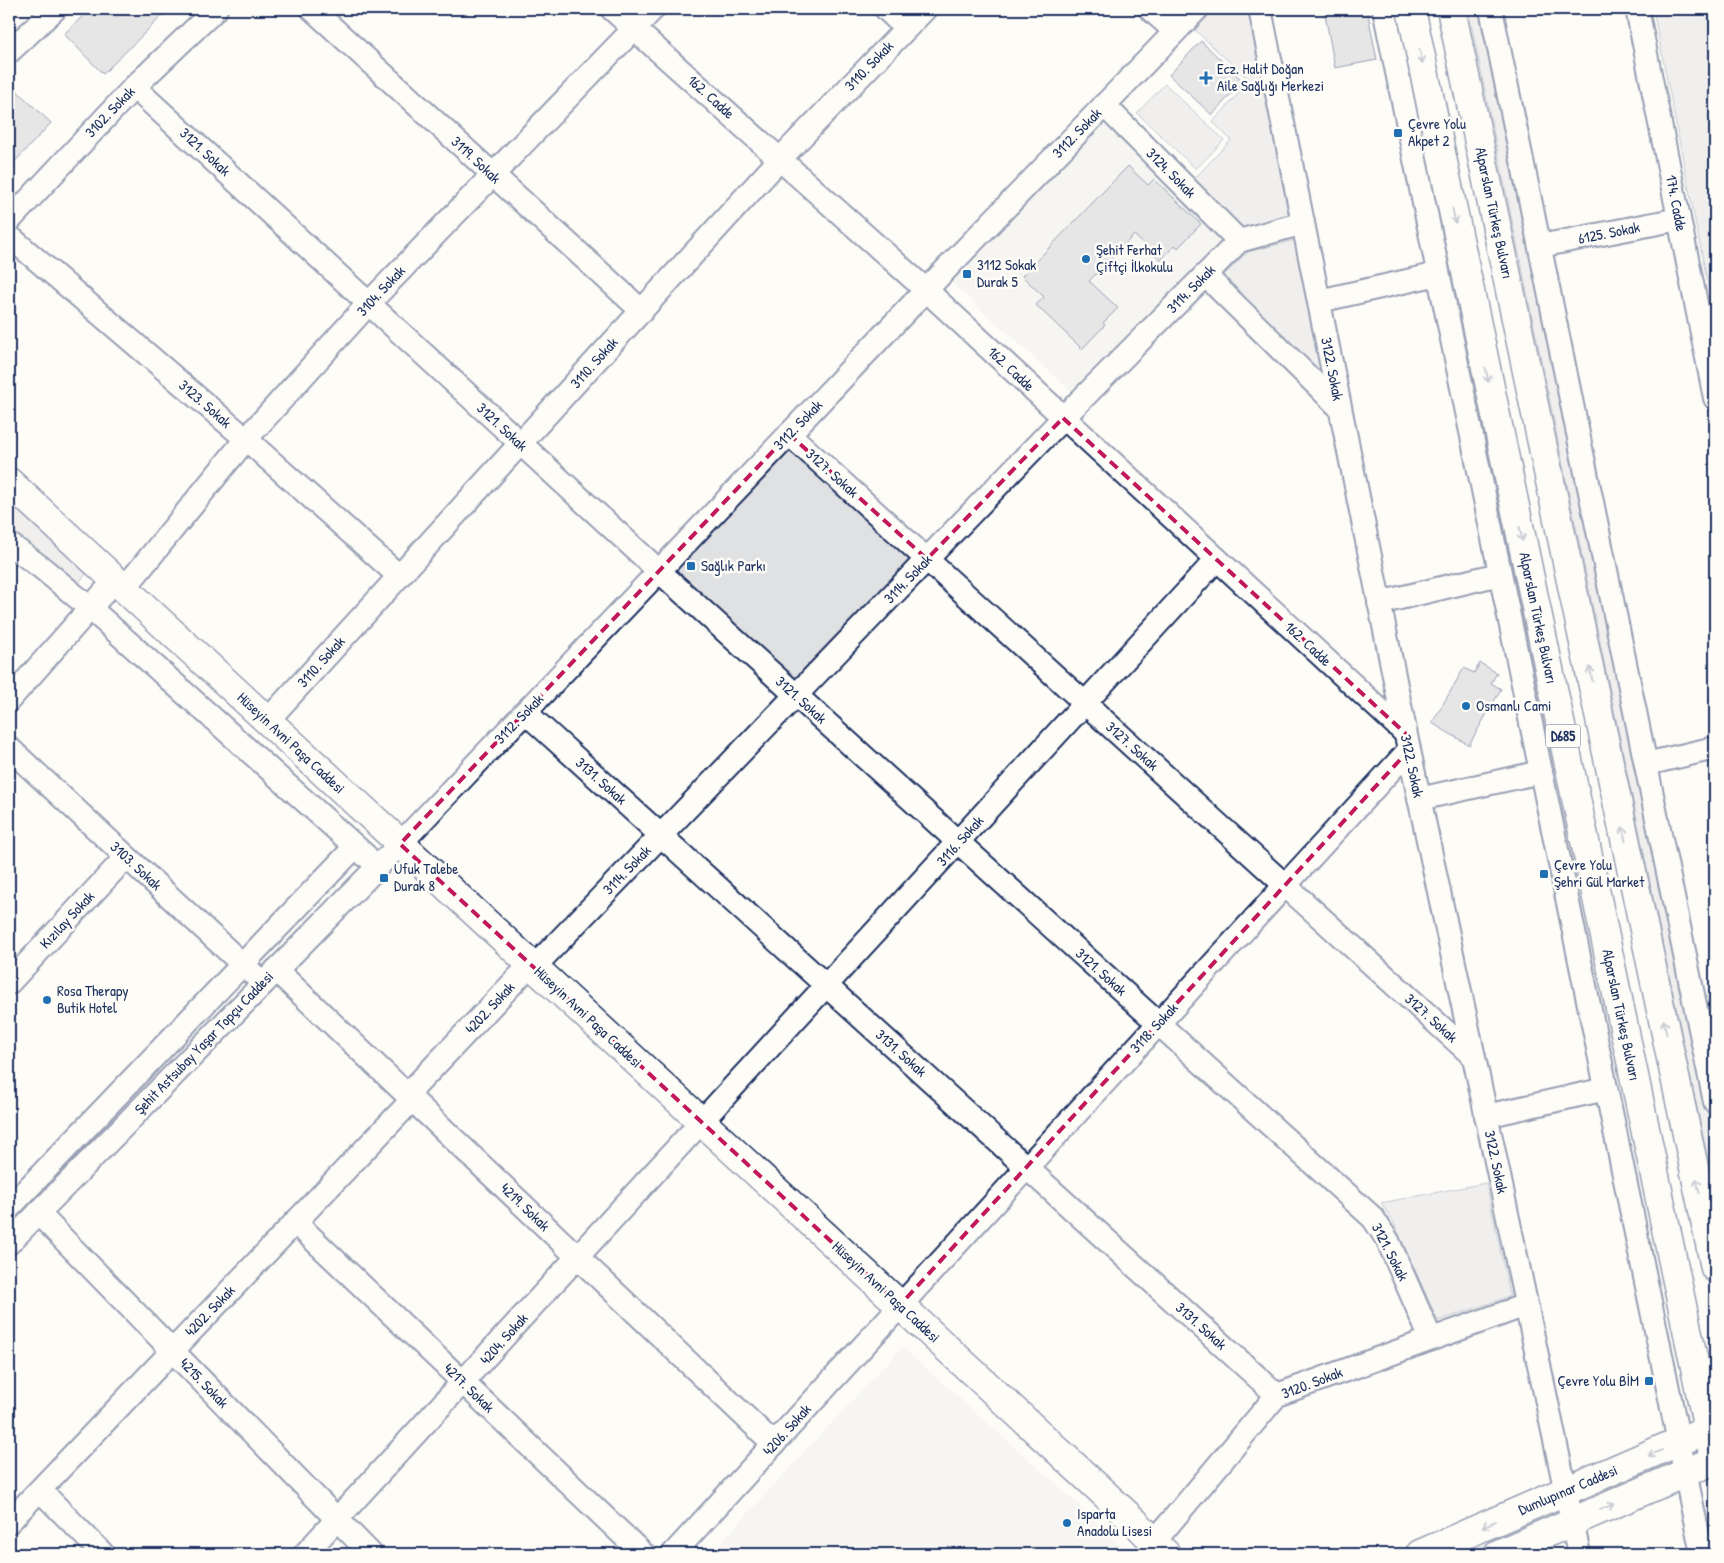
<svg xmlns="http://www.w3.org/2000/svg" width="1724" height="1563" viewBox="0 0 1724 1563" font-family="'Patrick Hand',sans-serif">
  <rect width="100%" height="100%" fill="#fdfcf7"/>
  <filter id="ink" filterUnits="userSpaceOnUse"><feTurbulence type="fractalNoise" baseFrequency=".02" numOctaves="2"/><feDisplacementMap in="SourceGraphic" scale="10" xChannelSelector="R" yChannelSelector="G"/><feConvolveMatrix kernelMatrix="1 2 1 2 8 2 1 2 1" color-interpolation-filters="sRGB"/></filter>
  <g filter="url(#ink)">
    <g fill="#edeeec">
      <path d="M1106,119L1223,238L1072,392L949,280Z"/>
      <path d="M902,1347L1065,1492L1130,1554H710Z"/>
    </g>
    <g fill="#e0e1e3" stroke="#7e88a0">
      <path d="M1215,9H1248L1289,216L1240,228L1193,180L1231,140L1213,122L1250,81L1195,30Z"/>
      <path d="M1468,9H1478L1715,1149V1194Z"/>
      <path d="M1653,9H1715V320Z"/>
      <path d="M1165,84L1224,140L1196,169L1137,113Z"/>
      <path d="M1295,240L1322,368L1316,373L1221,278L1248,252Z"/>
      <path d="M792,448L910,560L796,680L676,571Z"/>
      <path d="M9,503L86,574L78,584L9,531Z"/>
      <path d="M1486,1183L1510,1296L1438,1321L1393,1221L1381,1203Z"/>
      <path d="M1673,1458L1675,1464L1582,1509L1579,1496Z"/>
      <path d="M1556,1506L1559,1519L1476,1554H1443Z"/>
    </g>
    <g fill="#c9ccd3" stroke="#1b2f5e">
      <path d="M90,9H169L103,74L64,34Z"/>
      <path d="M1324,9H1367L1377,60L1335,68Z"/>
      <path d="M1201,41L1243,81L1212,115L1169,75Z"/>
      <path d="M16,90L51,123L9,168V97Z"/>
      <path d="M1128,166L1148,185L1154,179L1201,224L1178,248L1175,245L1161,260L1134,235L1089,281L1118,308L1103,323L1105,325L1082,349L1036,305L1044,297L1022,276Z"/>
      <path d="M1480,663L1497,673L1491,683L1501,689L1469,745L1432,723L1464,668L1474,673Z"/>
    </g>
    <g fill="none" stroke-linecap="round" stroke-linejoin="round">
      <g stroke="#1b2f5e" stroke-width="26">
        <g id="minor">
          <path d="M312,9L642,311"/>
          <path d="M612,9L926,290L1405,733"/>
          <path d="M886,9L906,28"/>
          <path d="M1150,9L1175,31"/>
          <path d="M1260,9L1409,750L1579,1554"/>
          <path d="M1384,9L1702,1554"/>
          <path d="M1491,9L1715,1102"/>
          <path d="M1637,9L1715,398"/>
          <path d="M9,52L55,9"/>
          <path d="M134,87L659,571L1373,1218L1388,1241L1431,1339"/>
          <path d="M1104,105L1239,241"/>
          <path d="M9,221L134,87L216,9"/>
          <path d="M9,236L246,439L399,576"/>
          <path d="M1540,246L1679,219"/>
          <path d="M1205,275L1340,408"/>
          <path d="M1319,301L1438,274"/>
          <path d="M789,434L1474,1057"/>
          <path d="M9,544L42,568L90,608L366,856"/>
          <path d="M124,589L246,439L369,303L653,9"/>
          <path d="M1379,603L1500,574"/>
          <path d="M9,700L115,580"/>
          <path d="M525,712L1277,1395"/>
          <path d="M267,721L780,159L925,9"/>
          <path d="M9,748L253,974"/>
          <path d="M1646,764L1715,748"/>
          <path d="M1419,799L1541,772"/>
          <path d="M534,967L1063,418L1239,241L1303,223"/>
          <path d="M276,970L774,1444"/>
          <path d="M9,983L126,857"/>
          <path d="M407,1095L531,964"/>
          <path d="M1486,1116L1606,1089"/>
          <path d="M9,1208L355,847"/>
          <path d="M38,1213L371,1554"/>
          <path d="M295,1222L643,1554"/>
          <path d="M9,1243L400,844L926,290L1197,9"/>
          <path d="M40,1490L103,1554"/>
          <path d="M9,1522L412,1100"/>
          <path d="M1154,1542L1277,1395L1526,1305"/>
          <path d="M305,1554L1217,559"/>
          <path d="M673,1554L1409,750"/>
        </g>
      </g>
      <g stroke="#1b2f5e" stroke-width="31">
        <g id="major">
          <path d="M9,482L1135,1522L1166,1554"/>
          <path d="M1420,1554L1715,1426"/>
          <path d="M1498,1554L1715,1460"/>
        </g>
      </g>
      <g stroke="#1b2f5e" stroke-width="31">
        <g id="highway">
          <path d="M1411,9L1715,1463"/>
          <path d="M1451,9L1715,1268"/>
        </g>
      </g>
      <use href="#minor" stroke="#fdfcf7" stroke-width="22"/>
      <use href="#major" stroke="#fdfcf7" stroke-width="28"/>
      <use href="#highway" stroke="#fdfcf7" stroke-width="28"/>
    </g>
    <defs><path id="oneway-shaft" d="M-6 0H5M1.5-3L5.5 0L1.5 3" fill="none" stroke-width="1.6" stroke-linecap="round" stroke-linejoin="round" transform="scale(1.25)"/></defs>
    <g stroke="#8c96aa">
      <use href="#oneway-shaft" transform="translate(1421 56) rotate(78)"/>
      <use href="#oneway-shaft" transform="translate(1454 216) rotate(78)"/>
      <use href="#oneway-shaft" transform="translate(1487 375) rotate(78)"/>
      <use href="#oneway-shaft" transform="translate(1521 534) rotate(78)"/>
      <use href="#oneway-shaft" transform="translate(1591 674) rotate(-102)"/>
      <use href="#oneway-shaft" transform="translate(1624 834) rotate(-102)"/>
      <use href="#oneway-shaft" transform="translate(1665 1027) rotate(-102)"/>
      <use href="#oneway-shaft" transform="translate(1698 1186) rotate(-102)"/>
      <use href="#oneway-shaft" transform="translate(1655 1453) rotate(157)"/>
      <use href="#oneway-shaft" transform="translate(1607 1507) rotate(-23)"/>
      <use href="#oneway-shaft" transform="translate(1489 1524) rotate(157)"/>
    </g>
  </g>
  <path d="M0 0H1724V1563H0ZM1063,418L1405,733L1409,750L900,1305L400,844L789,434L927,559Z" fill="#fdfcf7" fill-opacity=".55" fill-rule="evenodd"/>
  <path fill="none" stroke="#c2185b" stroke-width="4" stroke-dasharray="10 6" stroke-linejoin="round" d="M1063,418L1405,733L1409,750L900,1305L400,844L789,434L927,559Z"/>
  <g fill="#1f6fb2" stroke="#fdfcf7" stroke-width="2">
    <path d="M1203.5 70.5h5v5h5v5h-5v5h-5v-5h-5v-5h5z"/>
    <rect x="1393" y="128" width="10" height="10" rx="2.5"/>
    <circle cx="1086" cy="259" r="5"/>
    <rect x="962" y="269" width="10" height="10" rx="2.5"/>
    <rect x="686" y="561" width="10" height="10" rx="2.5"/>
    <circle cx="1466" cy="706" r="5"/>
    <rect x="1539" y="869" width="10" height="10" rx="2.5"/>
    <rect x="379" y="873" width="10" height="10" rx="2.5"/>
    <circle cx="47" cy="1000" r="5"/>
    <rect x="1644" y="1376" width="10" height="10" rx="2.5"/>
    <circle cx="1067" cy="1523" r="5"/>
  </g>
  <g text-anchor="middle" stroke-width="5" stroke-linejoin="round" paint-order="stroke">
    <rect fill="#fdfcf7" stroke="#5f6c8c" stroke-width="1" x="1545.5" y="724.5" width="35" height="23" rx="4"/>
    <g font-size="14" font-weight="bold" fill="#1b2f5e">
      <text x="1563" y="741">D685</text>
    </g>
    <g font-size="15" fill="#1b2f5e" stroke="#fdfcf7">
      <text transform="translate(869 66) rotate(-46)" y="5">3110. Sokak</text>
      <text transform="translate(711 97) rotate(42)" y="5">162. Cadde</text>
      <text transform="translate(110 112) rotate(-46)" y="5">3102. Sokak</text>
      <text transform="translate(1077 133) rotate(-46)" y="5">3112. Sokak</text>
      <text transform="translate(205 152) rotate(43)" y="5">3121. Sokak</text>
      <text transform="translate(476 160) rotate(43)" y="5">3119. Sokak</text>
      <text transform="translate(1171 173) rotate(45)" y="5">3124. Sokak</text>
      <text transform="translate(1676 203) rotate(79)" y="5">174. Cadde</text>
      <text transform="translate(1494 213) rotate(78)" y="5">Alparslan Türkeş Bulvarı</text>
      <text transform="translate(1609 233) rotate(-11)" y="5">6125. Sokak</text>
      <text transform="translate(1191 289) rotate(-45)" y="5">3114. Sokak</text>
      <text transform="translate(381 291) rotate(-47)" y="5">3104. Sokak</text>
      <text transform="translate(594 363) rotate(-48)" y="5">3110. Sokak</text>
      <text transform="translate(1011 369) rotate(43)" y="5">162. Cadde</text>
      <text transform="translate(1332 369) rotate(79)" y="5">3122. Sokak</text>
      <text transform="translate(205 404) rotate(41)" y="5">3123. Sokak</text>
      <text transform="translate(798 425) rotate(-46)" y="5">3112. Sokak</text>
      <text transform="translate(502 427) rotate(43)" y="5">3121. Sokak</text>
      <text transform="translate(832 473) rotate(42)" y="5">3127. Sokak</text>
      <text transform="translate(908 579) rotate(-46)" y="5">3114. Sokak</text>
      <text transform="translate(1538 618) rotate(78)" y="5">Alparslan Türkeş Bulvarı</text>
      <text transform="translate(1308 644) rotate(43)" y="5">162. Cadde</text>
      <text transform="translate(321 662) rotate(-48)" y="5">3110. Sokak</text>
      <text transform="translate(801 700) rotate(42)" y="5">3121. Sokak</text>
      <text transform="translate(519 719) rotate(-46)" y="5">3112. Sokak</text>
      <text transform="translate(291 743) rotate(43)" y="5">Hüseyin Avni Paşa Caddesi</text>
      <text transform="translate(1132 746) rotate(42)" y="5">3127. Sokak</text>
      <text transform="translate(1412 766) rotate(78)" y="5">3122. Sokak</text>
      <text transform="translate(601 781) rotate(42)" y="5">3131. Sokak</text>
      <text transform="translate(960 841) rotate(-48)" y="5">3116. Sokak</text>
      <text transform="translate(136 866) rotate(43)" y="5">3103. Sokak</text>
      <text transform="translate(627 870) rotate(-46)" y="5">3114. Sokak</text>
      <text transform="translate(67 920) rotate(-47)" y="5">Kızılay Sokak</text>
      <text transform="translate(1101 972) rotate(42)" y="5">3121. Sokak</text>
      <text transform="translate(490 1008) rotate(-47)" y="5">4202. Sokak</text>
      <text transform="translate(1621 1015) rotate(78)" y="5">Alparslan Türkeş Bulvarı</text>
      <text transform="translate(588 1017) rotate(43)" y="5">Hüseyin Avni Paşa Caddesi</text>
      <text transform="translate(1431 1018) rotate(42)" y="5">3127. Sokak</text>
      <text transform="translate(1154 1028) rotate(-47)" y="5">3118. Sokak</text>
      <text transform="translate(204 1043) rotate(-46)" y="5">Şehit Astsubay Yaşar Topçu Caddesi</text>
      <text transform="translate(901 1053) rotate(42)" y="5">3131. Sokak</text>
      <text transform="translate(1496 1162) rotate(78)" y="5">3122. Sokak</text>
      <text transform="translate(525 1207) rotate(44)" y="5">4219. Sokak</text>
      <text transform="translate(1390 1252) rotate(63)" y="5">3121. Sokak</text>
      <text transform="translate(886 1292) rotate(43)" y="5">Hüseyin Avni Paşa Caddesi</text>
      <text transform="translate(210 1311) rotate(-46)" y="5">4202. Sokak</text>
      <text transform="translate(1201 1326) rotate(42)" y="5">3131. Sokak</text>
      <text transform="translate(504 1339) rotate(-48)" y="5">4204. Sokak</text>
      <text transform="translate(204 1383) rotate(46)" y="5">4215. Sokak</text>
      <text transform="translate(1312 1383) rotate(-21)" y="5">3120. Sokak</text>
      <text transform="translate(469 1388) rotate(44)" y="5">4217. Sokak</text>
      <text transform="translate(787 1430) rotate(-48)" y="5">4206. Sokak</text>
      <text transform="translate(1568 1490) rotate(-23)" y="5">Dumlupınar Caddesi</text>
    </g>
    <g font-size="15" fill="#1b2f5e" stroke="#fdfcf7" text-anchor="start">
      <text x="1217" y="74">Ecz. Halit Doğan<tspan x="1217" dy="17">Aile Sağlığı Merkezi</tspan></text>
      <text x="1408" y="129">Çevre Yolu<tspan x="1408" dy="17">Akpet 2</tspan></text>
      <text x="1096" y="255">Şehit Ferhat<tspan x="1096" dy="17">Çiftçi İlkokulu</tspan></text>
      <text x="977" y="270">3112 Sokak<tspan x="977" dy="17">Durak 5</tspan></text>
      <text x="701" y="571">Sağlık Parkı</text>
      <text x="1476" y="711">Osmanlı Cami</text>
      <text x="1554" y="870">Çevre Yolu<tspan x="1554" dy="17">Şehri Gül Market</tspan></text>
      <text x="394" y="874">Ufuk Talebe<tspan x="394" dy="17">Durak 8</tspan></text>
      <text x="57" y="996">Rosa Therapy<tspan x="57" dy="17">Butik Hotel</tspan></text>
      <text x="1639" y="1386" text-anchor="end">Çevre Yolu BİM</text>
      <text x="1077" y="1519">Isparta<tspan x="1077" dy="17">Anadolu Lisesi</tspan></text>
    </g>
  </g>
  <rect width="1724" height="1563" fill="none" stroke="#fdfcf7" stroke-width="30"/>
  <rect x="15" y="15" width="1694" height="1533" fill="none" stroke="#1b2f5e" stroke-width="2" filter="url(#ink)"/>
</svg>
